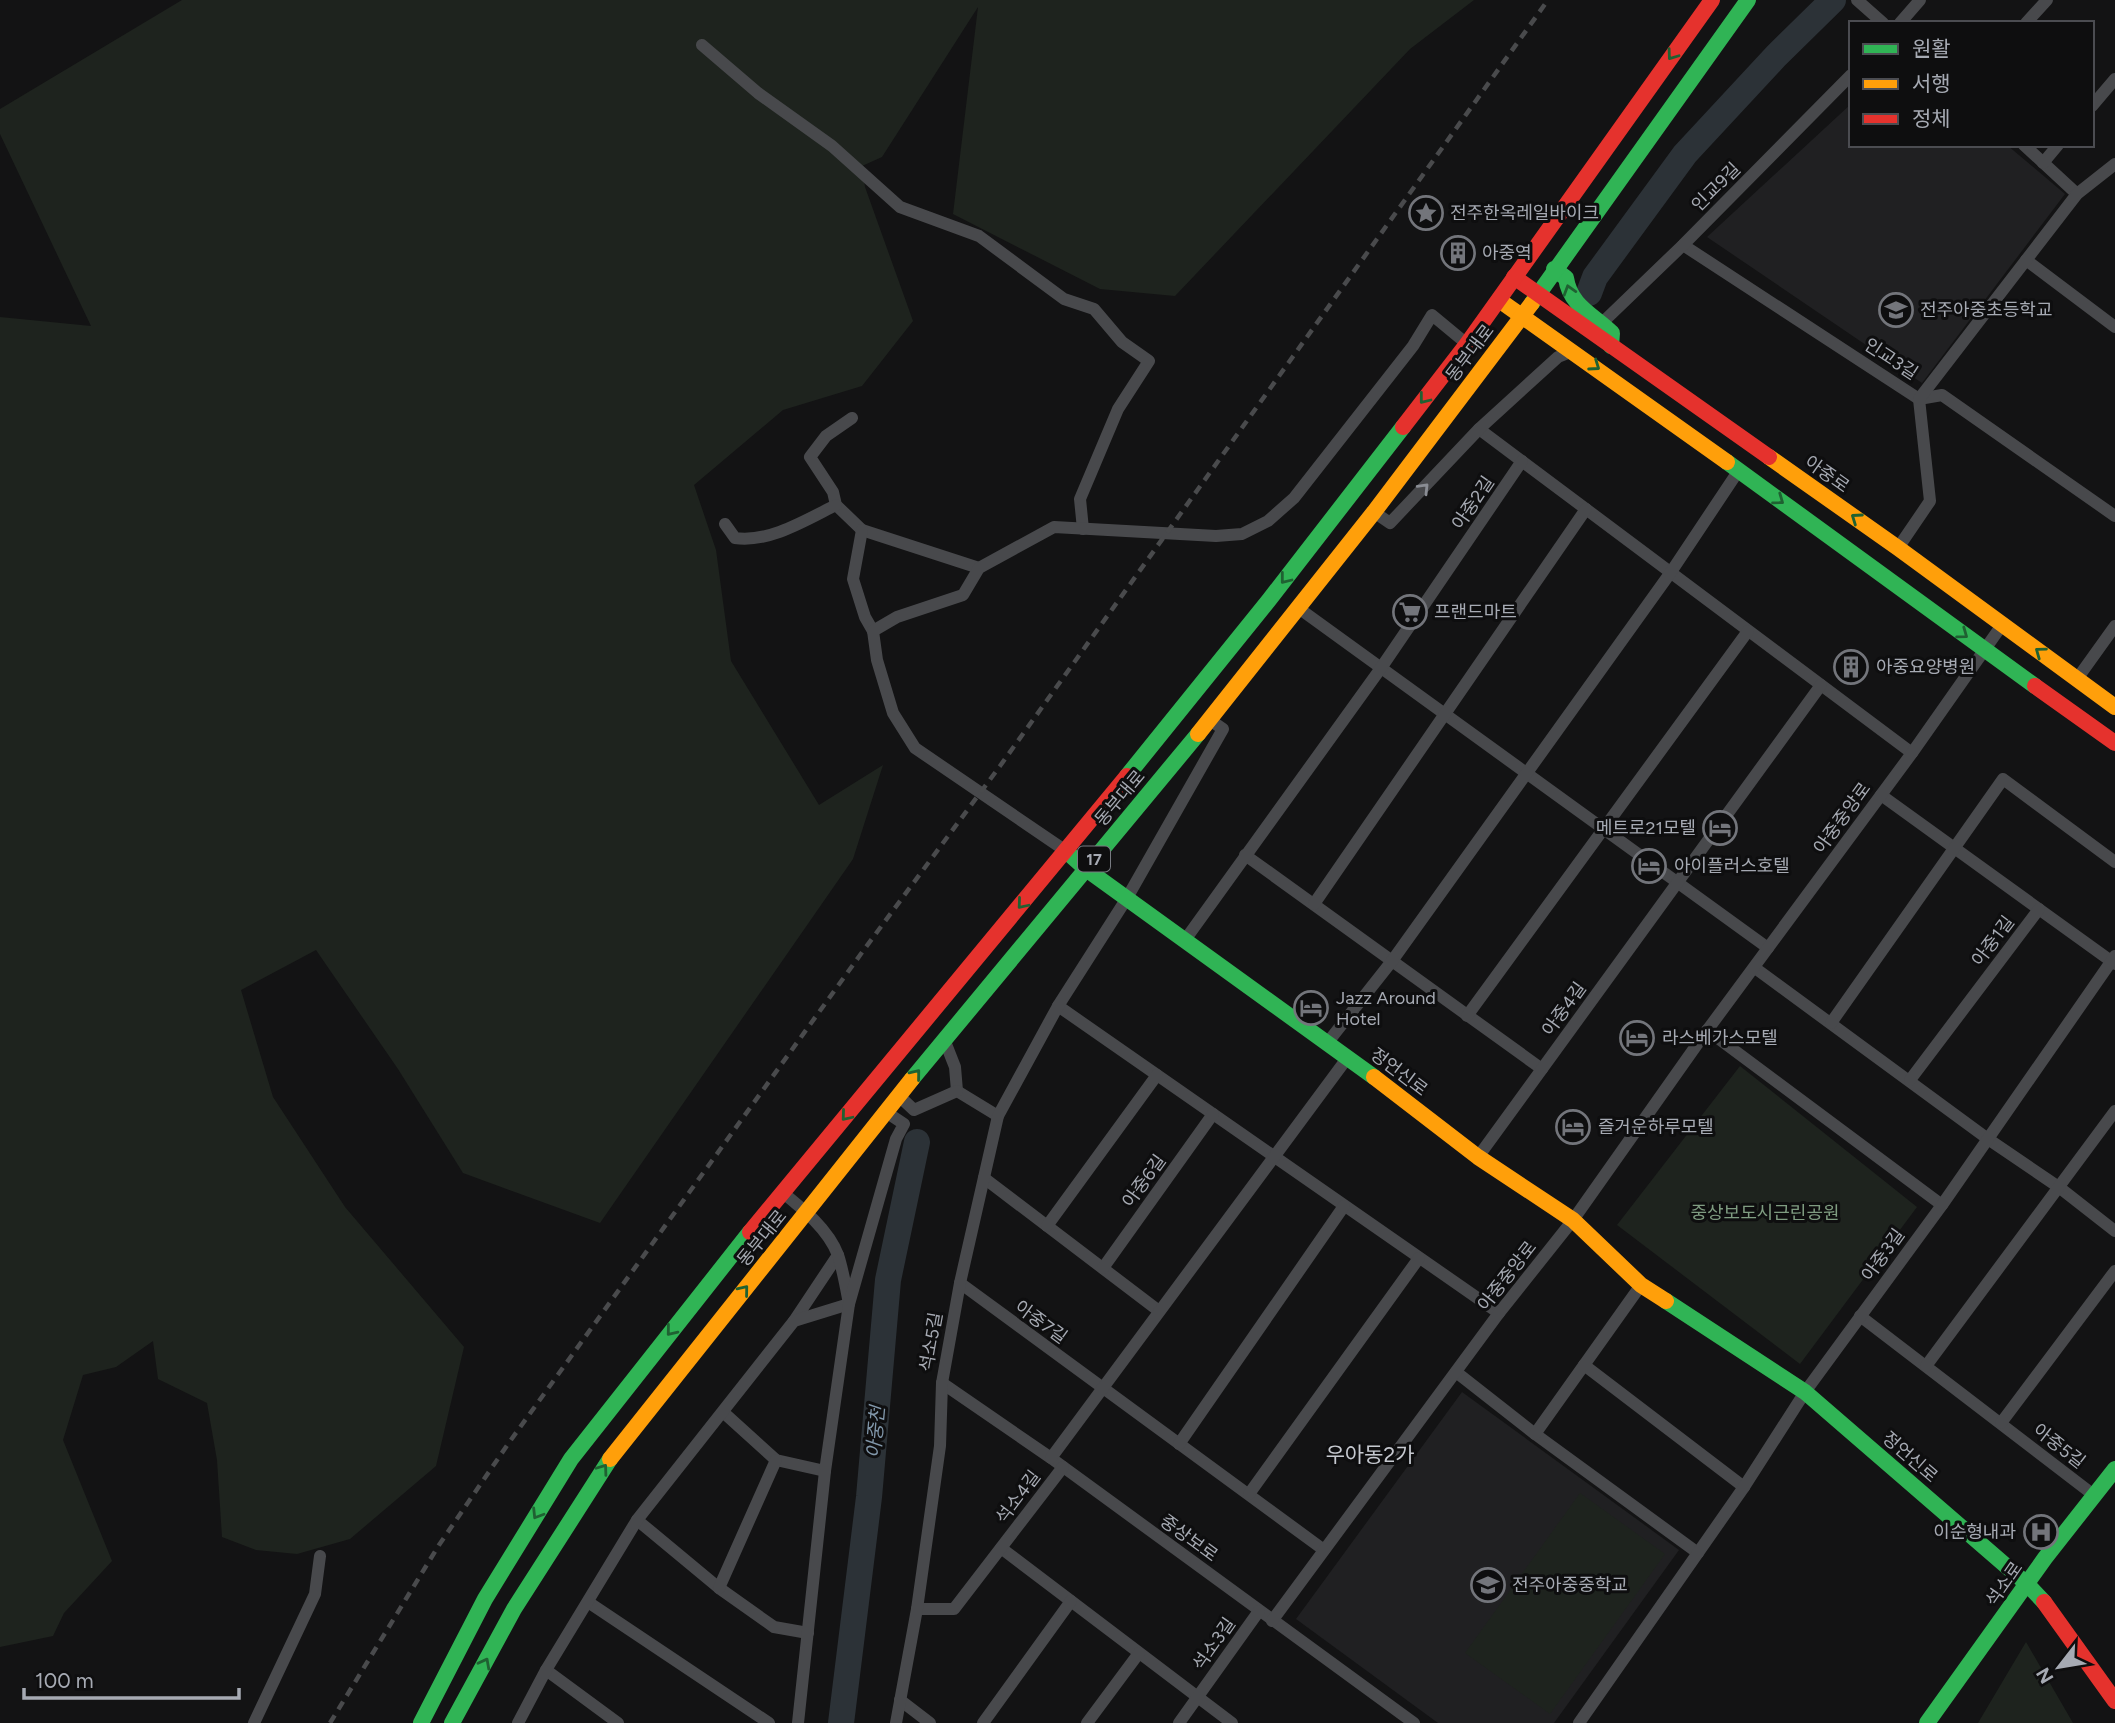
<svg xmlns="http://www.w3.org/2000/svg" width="2115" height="1723" viewBox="0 0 2115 1723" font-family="Figtree,'Noto Sans KR',sans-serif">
  <rect width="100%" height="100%" fill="#131314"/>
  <g fill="#202022">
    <path d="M1851,104V145H2007L2065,194L1922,383L1707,237Z"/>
    <path d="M1462,1392L1679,1550L1554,1723H1438L1296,1619Z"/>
  </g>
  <g fill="#1e231e">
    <path d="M182,0H1474L1410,49L1175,296L1100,289L953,214L978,7L882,157L862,166L865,187L913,321L862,386L783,410L694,485L716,550L731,661L819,805L883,765L853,859L600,1223L463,1173L398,1069L316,950L241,990L273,1097L345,1207L464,1347L436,1466L350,1539L297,1554L256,1550L222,1537L217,1460L207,1403L158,1379L153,1341L116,1367L83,1375L63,1440L112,1561L64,1613L53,1636L0,1647V317L91,326L0,134V109Z"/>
    <path d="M1740,1066L1917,1207L1800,1364L1617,1225Z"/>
    <path d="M1580,1493L1665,1554L1550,1714L1465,1653Z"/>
    <path d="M2026,1642L2073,1723H1978Z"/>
  </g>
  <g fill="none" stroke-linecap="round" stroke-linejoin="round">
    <g stroke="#2c3237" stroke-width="26">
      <path d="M1589,293L1595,277L1685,154L1776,56L1833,0"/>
      <path d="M841,1723L869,1497L888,1280L917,1142"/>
    </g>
    <g stroke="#48494c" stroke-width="12">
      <path d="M1857,0L1883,23"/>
      <path d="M1900,23L1920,0"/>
      <path d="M2026,23L2047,0"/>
      <path d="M702,45L758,93L832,146L900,207L979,236L1064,299L1094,309L1122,342L1149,361L1118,409L1080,499L1083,529"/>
      <path d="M2092,106L2115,79"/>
      <path d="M2024,145L2077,194"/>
      <path d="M2043,163L2058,145"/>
      <path d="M1683,245L1919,399L1942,395L2115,516"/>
      <path d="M2026,260L2115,327"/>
      <path d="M1603,322L1683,245L1851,75"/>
      <path d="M852,418L826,436L810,457L833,492L836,505L862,530L979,568"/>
      <path d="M1479,429L1912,753"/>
      <path d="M1374,512L1390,523L1479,429L1558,357L1573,351"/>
      <path d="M725,524L735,538C769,543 806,520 836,505"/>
      <path d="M862,530L853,579L865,617L873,631"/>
      <path d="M1898,548L1930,501L1919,399L2077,194L2115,164"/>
      <path d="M1297,607L1768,948"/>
      <path d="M2077,679L2115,626"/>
      <path d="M1881,795L2115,964"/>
      <path d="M1066,851L915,748L893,713L877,660L873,631L897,617L963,595L979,568L1054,527L1216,536L1242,534L1268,521L1294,498L1413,346L1432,315L1467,344"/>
      <path d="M1245,855L1542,1069"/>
      <path d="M1314,904L1586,509"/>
      <path d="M1185,940L1381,668L1522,461"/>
      <path d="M1755,968L1988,1139L2060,1188L2115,1231"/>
      <path d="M1058,1006L1499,1313"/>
      <path d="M1467,1016L1748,631"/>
      <path d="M1831,1023L2003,779L2115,862"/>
      <path d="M1707,1030L1942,1205"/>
      <path d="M944,1039L955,1067L957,1091"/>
      <path d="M1328,1042L1392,961L1671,572L1739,470"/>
      <path d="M1910,1080L2039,909"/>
      <path d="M957,1091L998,1116"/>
      <path d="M898,1095L914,1110L957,1091"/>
      <path d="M1478,1157L1821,685"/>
      <path d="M984,1178L1159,1311"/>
      <path d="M1047,1226L1157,1075"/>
      <path d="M1103,1268L1213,1114"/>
      <path d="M960,1283L1324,1550"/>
      <path d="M1860,1316L2095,1496"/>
      <path d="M794,1321L838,1255"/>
      <path d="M1584,1365L1744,1487"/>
      <path d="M1926,1366L2115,1111"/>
      <path d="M1456,1372L1535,1434L1698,1553"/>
      <path d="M942,1383L1051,1458L1414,1723"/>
      <path d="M723,1412L776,1460L825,1471"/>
      <path d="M2001,1423L2115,1271"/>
      <path d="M1535,1434L1641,1285"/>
      <path d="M1179,1444L1344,1206"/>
      <path d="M1051,1458L1348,1057"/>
      <path d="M1249,1494L1419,1258"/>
      <path d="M637,1520L719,1588L774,1627L808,1633"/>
      <path d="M1001,1548L1232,1723"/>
      <path d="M719,1588L776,1460"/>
      <path d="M588,1602L769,1723"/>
      <path d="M917,1609H954L1063,1467"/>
      <path d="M1272,1621L1499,1313L1573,1220L1703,1036L1912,753L2002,625"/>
      <path d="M546,1670L618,1723"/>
      <path d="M900,1700L930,1723"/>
      <path d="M254,1723L315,1594L320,1556"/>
      <path d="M518,1723L546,1670L637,1520L794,1321L849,1304C846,1288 843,1270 838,1255C828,1229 803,1209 782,1192"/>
      <path d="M798,1723L825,1471L849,1304L896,1139L904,1124L886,1112"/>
      <path d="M896,1723L917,1609L940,1446L942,1383L960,1283L998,1116L1058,1006L1127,898L1223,729L1210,720"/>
      <path d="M983,1723L1071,1601"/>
      <path d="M1087,1723L1139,1653"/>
      <path d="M1179,1723L1259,1611"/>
      <path d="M1579,1723L1744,1487L1805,1392L1942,1205L2115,956"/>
    </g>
    <g stroke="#30b455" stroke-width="16">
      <path d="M1554,269L1566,278C1570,306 1594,315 1612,333L1611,346"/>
      <path d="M1532,303L1748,0"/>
      <path d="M1727,462L2035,686"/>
      <path d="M1127,776L1269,600L1403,427"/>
      <path d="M1066,851L1086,869L1374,1077"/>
      <path d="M912,1079L1198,734"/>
      <path d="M1666,1301L1805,1392L2027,1584L2044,1602"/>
      <path d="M421,1723L485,1599L571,1459L750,1232"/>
      <path d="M452,1723L514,1609L610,1459"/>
      <path d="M1927,1723L2045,1558L2115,1469"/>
    </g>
    <g stroke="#ff9f0a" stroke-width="16">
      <path d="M1499,300L1727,462"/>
      <path d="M1769,457L1898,548L2115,707"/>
      <path d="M1198,734L1374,512L1532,303"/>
      <path d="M1374,1077L1478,1157L1573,1220L1641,1285L1666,1301"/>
      <path d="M610,1459L912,1079"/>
    </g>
    <g stroke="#e5322d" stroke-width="16">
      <path d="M1514,277L1769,457"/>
      <path d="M1403,427L1467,344L1712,0"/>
      <path d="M2035,686L2115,743"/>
      <path d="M750,1232L1127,776"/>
      <path d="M2044,1602L2115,1701"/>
    </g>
    <path stroke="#494a4c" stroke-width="4.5" stroke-dasharray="9 7" stroke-linecap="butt" d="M330,1723L439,1545L508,1444L863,951L1000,766L1548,0"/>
  </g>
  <defs><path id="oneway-chevron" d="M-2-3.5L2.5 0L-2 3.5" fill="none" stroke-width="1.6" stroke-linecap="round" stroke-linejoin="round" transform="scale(1.75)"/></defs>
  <g stroke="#1f6132">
    <use href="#oneway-chevron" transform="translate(1672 55) rotate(126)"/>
    <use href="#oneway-chevron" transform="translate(1569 290) rotate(-107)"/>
    <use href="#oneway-chevron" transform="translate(1595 366) rotate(35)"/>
    <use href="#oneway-chevron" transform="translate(1424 399) rotate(128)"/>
    <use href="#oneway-chevron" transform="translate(1779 500) rotate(36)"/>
    <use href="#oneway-chevron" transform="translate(1856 518) rotate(-145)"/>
    <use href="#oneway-chevron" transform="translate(1285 579) rotate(128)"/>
    <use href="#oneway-chevron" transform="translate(1963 634) rotate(36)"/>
    <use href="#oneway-chevron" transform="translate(2040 652) rotate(-144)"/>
    <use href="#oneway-chevron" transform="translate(1022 904) rotate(130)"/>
    <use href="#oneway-chevron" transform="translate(916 1074) rotate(-51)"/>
    <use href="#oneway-chevron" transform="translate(846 1116) rotate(130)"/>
    <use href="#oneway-chevron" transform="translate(744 1290) rotate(-51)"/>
    <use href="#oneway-chevron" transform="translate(671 1331) rotate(129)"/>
    <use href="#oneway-chevron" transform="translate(603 1469) rotate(-54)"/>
    <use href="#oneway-chevron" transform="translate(537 1514) rotate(122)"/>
    <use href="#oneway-chevron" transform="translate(485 1663) rotate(-62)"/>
  </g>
  <use stroke="#8a8d94" href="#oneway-chevron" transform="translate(1424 488) rotate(-46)"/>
  <defs>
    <g id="sight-ring" transform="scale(1.75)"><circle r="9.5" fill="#0e0e0f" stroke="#73757b" stroke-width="1.5"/><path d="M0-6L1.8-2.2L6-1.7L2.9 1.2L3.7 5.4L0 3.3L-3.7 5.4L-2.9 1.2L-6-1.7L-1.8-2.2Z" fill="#73757b"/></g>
    <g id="building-ring" transform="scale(1.75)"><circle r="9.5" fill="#0e0e0f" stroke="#73757b" stroke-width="1.5"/><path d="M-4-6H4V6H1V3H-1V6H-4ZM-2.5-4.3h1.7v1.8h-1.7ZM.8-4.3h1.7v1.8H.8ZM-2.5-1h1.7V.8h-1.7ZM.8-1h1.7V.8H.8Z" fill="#73757b"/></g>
    <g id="school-ring" transform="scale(1.75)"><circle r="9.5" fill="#0e0e0f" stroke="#73757b" stroke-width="1.5"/><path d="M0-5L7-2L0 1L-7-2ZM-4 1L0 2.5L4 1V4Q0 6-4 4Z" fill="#73757b"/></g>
    <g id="supermarket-ring" transform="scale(1.75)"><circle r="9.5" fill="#0e0e0f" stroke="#73757b" stroke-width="1.5"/><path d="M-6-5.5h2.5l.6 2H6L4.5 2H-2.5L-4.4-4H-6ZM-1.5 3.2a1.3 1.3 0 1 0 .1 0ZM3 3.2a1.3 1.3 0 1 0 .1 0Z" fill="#73757b"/></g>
    <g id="hotel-ring" transform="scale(1.75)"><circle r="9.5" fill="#0e0e0f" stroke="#73757b" stroke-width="1.5"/><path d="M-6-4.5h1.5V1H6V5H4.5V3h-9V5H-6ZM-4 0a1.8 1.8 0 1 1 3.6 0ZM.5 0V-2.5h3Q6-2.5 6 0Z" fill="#73757b"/></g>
    <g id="hospital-ring" transform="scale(1.75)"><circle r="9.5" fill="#0e0e0f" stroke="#73757b" stroke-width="1.5"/><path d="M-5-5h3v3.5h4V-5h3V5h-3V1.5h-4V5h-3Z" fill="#73757b"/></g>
  </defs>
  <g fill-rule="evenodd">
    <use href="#sight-ring" x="1426" y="213"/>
    <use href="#building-ring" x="1458" y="253"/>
    <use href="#school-ring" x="1896" y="310"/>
    <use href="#supermarket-ring" x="1410" y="612"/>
    <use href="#building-ring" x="1851" y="667"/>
    <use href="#hotel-ring" x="1720" y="828"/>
    <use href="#hotel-ring" x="1649" y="866"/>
    <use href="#hotel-ring" x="1311" y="1008"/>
    <use href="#hotel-ring" x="1637" y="1038"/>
    <use href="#hotel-ring" x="1573" y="1127"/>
    <use href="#hospital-ring" x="2041" y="1532"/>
    <use href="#school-ring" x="1488" y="1585"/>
  </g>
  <g text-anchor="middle" stroke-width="6" stroke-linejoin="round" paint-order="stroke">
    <rect fill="#0e0e0f" stroke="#787b82" stroke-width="2" x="1078" y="846.5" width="32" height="25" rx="5"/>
    <g font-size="16" font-weight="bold" fill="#a6aab3">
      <text x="1094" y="865">17</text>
    </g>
    <g font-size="18" fill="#a6aab3" stroke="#0e0e0f">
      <text transform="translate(1716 187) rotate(-45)" y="6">인교9길</text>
      <text transform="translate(1470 353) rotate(-53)" y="6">동부대로</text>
      <text transform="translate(1891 359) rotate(33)" y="6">인교3길</text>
      <text transform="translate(1827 474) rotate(35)" y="6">아중로</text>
      <text transform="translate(1473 503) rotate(-56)" y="6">아중2길</text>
      <text transform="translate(1120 798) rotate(-50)" y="6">동부대로</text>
      <text transform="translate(1842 818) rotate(-54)" y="6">아중중앙로</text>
      <text transform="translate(1993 941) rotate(-53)" y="6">아중1길</text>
      <text transform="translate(1564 1009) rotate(-54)" y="6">아중4길</text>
      <text transform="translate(1399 1072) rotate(37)" y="6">정언신로</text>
      <text transform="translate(1144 1181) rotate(-54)" y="6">아중6길</text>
      <text transform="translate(762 1238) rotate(-51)" y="6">동부대로</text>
      <text transform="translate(1883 1255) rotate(-54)" y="6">아중3길</text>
      <text transform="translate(1507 1276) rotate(-52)" y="6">아중중앙로</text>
      <text transform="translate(1041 1322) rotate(36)" y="6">아중7길</text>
      <text transform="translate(931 1342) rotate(-80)" y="6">석소5길</text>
      <text transform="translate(2059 1446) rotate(38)" y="6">아중5길</text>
      <text transform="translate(1910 1457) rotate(41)" y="6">정언신로</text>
      <text transform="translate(1018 1497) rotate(-53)" y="6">석소4길</text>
      <text transform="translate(1189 1538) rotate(36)" y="6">중상보로</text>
      <text transform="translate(2004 1584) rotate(-55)" y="6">석소로</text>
      <text transform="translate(1214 1644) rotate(-55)" y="6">석소3길</text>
    </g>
    <g font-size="18" fill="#a6aab3" stroke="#0e0e0f" text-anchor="start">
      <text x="1450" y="219">전주한옥레일바이크</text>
      <text x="1482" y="259">아중역</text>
      <text x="1920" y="316">전주아중초등학교</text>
      <text x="1434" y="618">프랜드마트</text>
      <text x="1876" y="673">아중요양병원</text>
      <text x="1696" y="834" text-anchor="end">메트로21모텔</text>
      <text x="1674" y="872">아이플러스호텔</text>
      <text x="1336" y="1004">Jazz Around<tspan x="1336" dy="21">Hotel</tspan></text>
      <text x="1662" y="1044">라스베가스모텔</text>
      <text x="1598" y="1133">즐거운하루모텔</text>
      <text x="2016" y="1538" text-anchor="end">이순형내과</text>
      <text x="1512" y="1591">전주아중중학교</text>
    </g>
    <g font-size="18" fill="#7f9c81" stroke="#0e0e0f">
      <text x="1765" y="1219">중상보도시근린공원</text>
    </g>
    <g font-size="19" font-style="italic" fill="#8197aa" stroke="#0e0e0f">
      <text transform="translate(875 1432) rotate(-85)" y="7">아중천</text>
    </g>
    <g font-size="21" fill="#c6c9d0" stroke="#0e0e0f">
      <text x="1370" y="1462">우아동2가</text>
    </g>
  </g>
  <rect x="1849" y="21" width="245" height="126" fill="#0e0e0f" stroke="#4b4c51" stroke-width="2"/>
  <rect x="1863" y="44" width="35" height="10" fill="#30b455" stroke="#4b4c51" stroke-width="2"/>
  <text x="1912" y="56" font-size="21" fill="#a6aab3">원활</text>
  <rect x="1863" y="79" width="35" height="10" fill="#ff9f0a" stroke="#4b4c51" stroke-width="2"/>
  <text x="1912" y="91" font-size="21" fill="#a6aab3">서행</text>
  <rect x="1863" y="114" width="35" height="10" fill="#e5322d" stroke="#4b4c51" stroke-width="2"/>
  <text x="1912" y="126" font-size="21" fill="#a6aab3">정체</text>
  <g transform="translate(2059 1667) rotate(239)" stroke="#0e0e0f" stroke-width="5" paint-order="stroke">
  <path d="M0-5L12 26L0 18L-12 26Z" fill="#a6aab3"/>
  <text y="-10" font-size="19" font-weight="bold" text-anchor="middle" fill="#a6aab3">N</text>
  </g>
  <path d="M24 1688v10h215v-10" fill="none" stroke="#a6aab3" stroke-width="3.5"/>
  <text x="35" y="1688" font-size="21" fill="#a6aab3" stroke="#0e0e0f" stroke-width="5" paint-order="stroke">100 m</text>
</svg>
